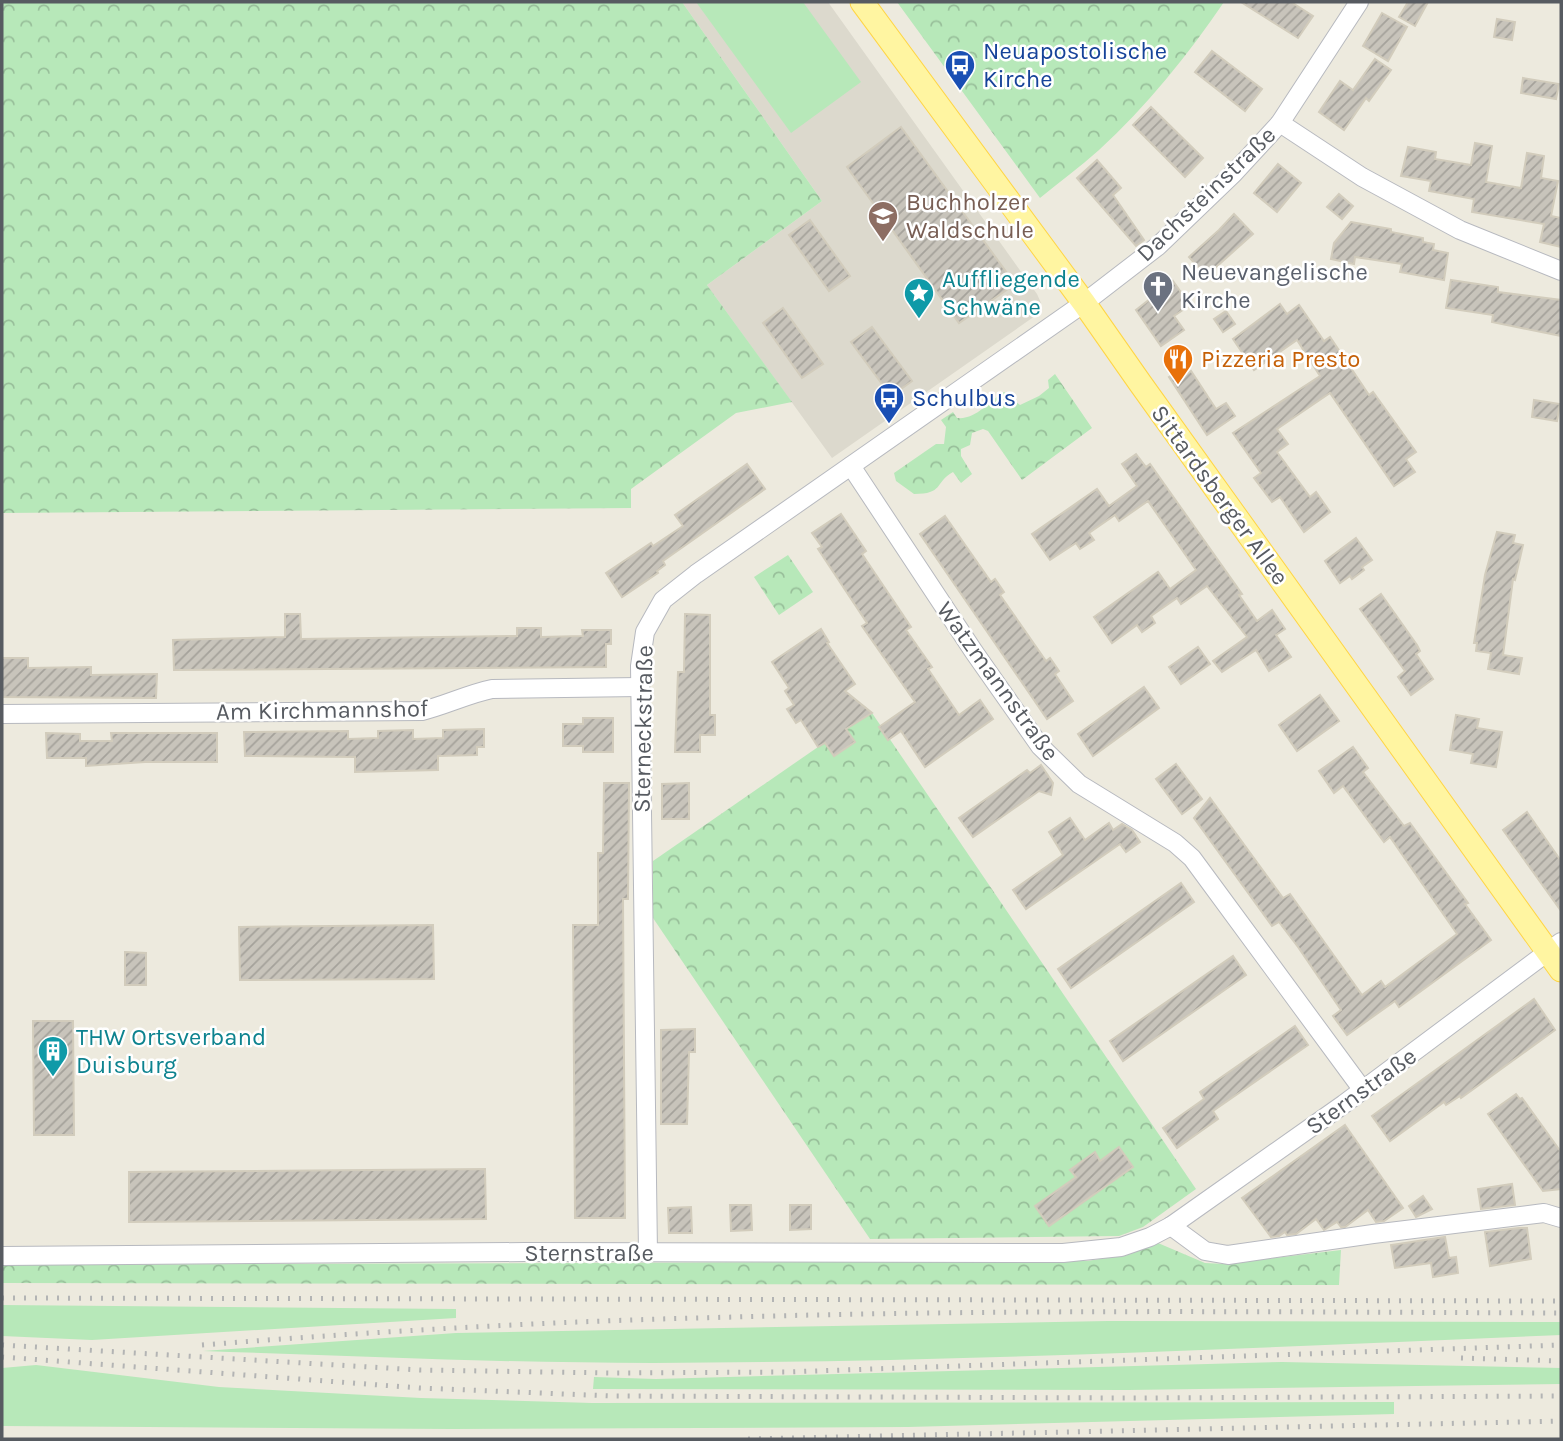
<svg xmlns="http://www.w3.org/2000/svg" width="1563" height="1441" viewBox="0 0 1563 1441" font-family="Karla,sans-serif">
  <defs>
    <pattern id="forest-crowns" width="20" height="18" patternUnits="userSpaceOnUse" patternTransform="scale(1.75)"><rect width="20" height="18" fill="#b7e8b9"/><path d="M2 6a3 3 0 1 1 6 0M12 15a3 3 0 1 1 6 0" fill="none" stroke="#98bf9a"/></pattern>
    <pattern id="building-hatch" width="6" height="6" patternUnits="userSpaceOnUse" patternTransform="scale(1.75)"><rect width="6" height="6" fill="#c8c4bb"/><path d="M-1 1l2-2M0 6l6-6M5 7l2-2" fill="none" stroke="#a5a29b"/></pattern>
  </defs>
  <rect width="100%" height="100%" fill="#edeade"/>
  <path fill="#dcd9cd" d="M682,2H828L1037,294L1041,303L1035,316L832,458L707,285L822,201Z"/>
  <g fill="#b7e8b9">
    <path d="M696,2H803L861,82L791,133Z"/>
    <path d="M2,1305L456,1309V1318L92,1340L2,1336Z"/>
    <path d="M1108,1321L1561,1322V1335C1259,1348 956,1362 653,1363C503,1363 353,1356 203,1351L456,1333Z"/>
    <path d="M1282,1362L1561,1368V1384L1128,1390L593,1389L594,1377L656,1379Z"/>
    <path d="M36,1365L219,1387L421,1398L592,1403L1394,1402V1414L908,1427L452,1429L2,1426V1368Z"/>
  </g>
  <g fill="url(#forest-crowns)">
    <path d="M2,2H682L822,201L707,285L792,402L736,413L631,489V508L2,513Z"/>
    <path d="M897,2H1224C1188,55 1146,107 1099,150C1080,167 1059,182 1040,198Z"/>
    <path d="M1055,374L1092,428L1022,480L988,431L983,429L972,433L970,445L961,449V456L972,474L961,483L953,472C934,483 944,494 914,494L896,481L894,473L936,444H944L946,427L941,420L953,412L957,418C976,420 989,401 1004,392L1020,405L1039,396L1049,388L1048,380Z"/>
    <path d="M788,555L813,592L779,615L754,577Z"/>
    <path d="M872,713L1196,1189L1143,1227L1119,1236L870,1239L653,918V861L818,747Z"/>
    <path d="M1158,1243L1205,1263L1225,1264L1341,1250L1339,1285L2,1283V1265L1087,1261L1119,1256Z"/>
  </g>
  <g fill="url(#building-hatch)" stroke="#d2ccbc" stroke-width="2">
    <path d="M1241,2H1291L1313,16L1298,38Z"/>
    <path d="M1408,2H1428L1415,26L1399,17Z"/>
    <path d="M1382,13L1407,27L1388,61L1363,46Z"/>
    <path d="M1497,19L1515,22L1512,40L1494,37Z"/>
    <path d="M1212,51L1262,89L1245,111L1195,72Z"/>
    <path d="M1375,59L1391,70L1369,101L1366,98L1344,130L1319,112L1340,81L1353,90Z"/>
    <path d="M1523,78L1559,84L1556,99L1521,93Z"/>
    <path d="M1151,107L1203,158L1185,177L1133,125Z"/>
    <path d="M901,127L1015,284L959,323L847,167Z"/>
    <path d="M1475,143L1492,146L1486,182L1521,188L1527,153L1544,156L1541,178L1558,181L1551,216L1561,218V247L1540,242L1544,224L1472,212L1474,199L1429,191L1431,181L1401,176L1408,147L1436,152L1435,159L1471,165Z"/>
    <path d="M1097,160L1121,188L1113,195L1144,240L1136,246L1077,178Z"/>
    <path d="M1278,164L1301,183L1277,212L1254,193Z"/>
    <path d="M1339,194L1353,206L1342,219L1327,207Z"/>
    <path d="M1234,214L1253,234L1206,276L1189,257L1219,230Z"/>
    <path d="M810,220L850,276L829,291L789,235Z"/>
    <path d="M1351,222L1391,229V232L1423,238V242L1434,244L1433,250L1448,253L1444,280L1400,272L1402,264L1355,257L1354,264L1331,259L1334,243Z"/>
    <path d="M1451,280L1498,287V292L1561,300V336L1492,322L1493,315L1446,308Z"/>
    <path d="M1173,281L1190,305L1174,316L1184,330L1161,346L1136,310Z"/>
    <path d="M1280,304L1287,314L1299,305L1324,341L1330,337L1369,395L1373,392L1416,452L1406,459L1415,472L1394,486L1330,393L1277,429L1288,444L1277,452L1310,497L1316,492L1330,512L1304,532L1280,497L1272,502L1254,478L1261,473L1233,433L1320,376L1297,340L1254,370L1233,339Z"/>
    <path d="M783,308L823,364L802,378L763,323Z"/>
    <path d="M1226,311L1235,324L1223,332L1214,319Z"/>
    <path d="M872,327L912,381L891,396L851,342Z"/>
    <path d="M1182,369L1185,375L1191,371L1216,409L1226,403L1235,416L1207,435L1169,377Z"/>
    <path d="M1534,400L1560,404L1557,421L1532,417Z"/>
    <path d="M1136,454L1146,467L1150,464L1242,594L1239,595L1257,621L1272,610L1285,629L1276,635L1291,657L1269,671L1256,650L1222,672L1213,661L1247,637L1207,586L1181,604L1177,598L1151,616L1155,623L1142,632L1137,625L1112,643L1094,617L1158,572L1170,589L1196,570L1148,501L1119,521L1115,515L1089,533L1094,540L1080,549L1076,543L1050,560L1032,534L1097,489L1109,506L1137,486L1122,464Z"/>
    <path d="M747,464L765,489L663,561L665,565L657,571L658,573L622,597L606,573L651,543L653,546L683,526L675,515Z"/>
    <path d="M841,514L866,551L862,554L911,627L906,630L932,667L928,669L959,715L980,700L993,719L925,767L901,731L888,740L879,727L915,702L862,626L867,623L818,549L822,547L812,533Z"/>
    <path d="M945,516L991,582L995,579L1004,592L1000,595L1046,661L1050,658L1059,671L1055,674L1073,701L1047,719L920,534Z"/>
    <path d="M1497,532L1515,535L1513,543L1523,545L1515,580L1513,579L1503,655L1522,658L1519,674L1488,669L1491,653L1476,651L1477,643H1474L1485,575Z"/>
    <path d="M1356,538L1372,560L1362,567L1364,570L1352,579L1350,576L1340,583L1325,561Z"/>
    <path d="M1381,594L1417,645L1420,651L1416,654L1433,679L1411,695L1398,677L1405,671L1360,609Z"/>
    <path d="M285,614H300L301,639L517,636V628H541V637L583,636L582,630H611V644H606V667L174,670L173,640L285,637Z"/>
    <path d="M685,614L710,615V715H715V735H700V752H675L678,672H684Z"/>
    <path d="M821,629L829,642L827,643L855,684L845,691L872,713L846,729L855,742L834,756L825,743L818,747L801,720L796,723L787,709L794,705L785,691L789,688L772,662Z"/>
    <path d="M1198,647L1210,664L1181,684L1169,667Z"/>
    <path d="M2,658H28V668L91,667V675L157,674L156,698L2,697Z"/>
    <path d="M1144,687L1159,708L1093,756L1078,734Z"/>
    <path d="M1320,695L1339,721L1297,751L1279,725Z"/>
    <path d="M1456,715L1479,719L1477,728L1502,732L1496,767L1471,763L1473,754L1450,750Z"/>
    <path d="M583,718H613V752H583V746H563V724H583Z"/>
    <path d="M484,729V747H477V755L438,756V770L355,772V757L245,756L244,732L348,731V739L378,738V731L413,730V739L443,738V730Z"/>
    <path d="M46,733L80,734V741H112L111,733H217V762H145L86,766V758H47Z"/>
    <path d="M1353,747L1368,768L1363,772L1404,826L1410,823L1468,903L1465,904L1491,940L1399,1007L1395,1001L1347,1035L1333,1016L1341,1010L1298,947L1279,922L1272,926L1194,818L1210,798L1283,898L1290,894L1362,995L1381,981L1385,987L1457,934L1390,837L1384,842L1343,786L1334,793L1319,771Z"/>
    <path d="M1176,764L1202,799L1182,814L1156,779Z"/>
    <path d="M1041,765L1053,783L1051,795L1039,791L973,837L959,818L1027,770L1030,773Z"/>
    <path d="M604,783H629L628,899H623L625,1218H575L573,925H598V853H603Z"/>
    <path d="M689,783V819H662V784Z"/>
    <path d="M1527,812L1561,861V911L1503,830Z"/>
    <path d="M1070,818L1085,840L1109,823L1113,830L1122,824L1132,830L1140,842L1126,852L1120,844L1026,909L1013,890L1063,855L1049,832Z"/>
    <path d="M1181,883L1194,902L1071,988L1058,969Z"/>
    <path d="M433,925L434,979L240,980L239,927Z"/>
    <path d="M125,952L146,953V985H125Z"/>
    <path d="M1233,956L1246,975L1123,1061L1110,1041Z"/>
    <path d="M1534,999L1555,1030L1461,1098L1460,1096L1446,1105L1444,1102L1390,1141L1372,1116Z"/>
    <path d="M33,1021H73L74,1135H34Z"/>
    <path d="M1295,1026L1308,1045L1213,1111L1218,1119L1177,1148L1163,1128L1204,1099L1200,1092Z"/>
    <path d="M695,1029V1052H689L687,1124H661V1030Z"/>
    <path d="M1516,1094L1520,1099L1522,1098L1561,1152V1189L1543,1191L1488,1114Z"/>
    <path d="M1345,1125L1403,1208L1384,1221L1376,1222L1368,1210L1345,1227H1341L1337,1222L1324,1230L1316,1219L1296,1234L1287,1235L1285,1232L1279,1236L1271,1237L1242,1198Z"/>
    <path d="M1119,1147L1133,1167L1049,1226L1035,1206L1076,1177L1070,1170L1095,1152L1100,1161Z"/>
    <path d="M485,1169L486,1219L129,1222V1172Z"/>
    <path d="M1512,1184L1515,1205L1481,1209L1478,1189Z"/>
    <path d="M1423,1196L1432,1209L1416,1217L1409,1206Z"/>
    <path d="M730,1205H751L752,1230L731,1231Z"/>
    <path d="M790,1205H811V1229L790,1230Z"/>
    <path d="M691,1207L692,1233H669L668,1208Z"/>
    <path d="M1519,1228H1527L1531,1259L1490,1266L1485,1232Z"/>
    <path d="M1445,1237L1449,1258L1456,1257L1458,1273L1433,1277L1431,1263L1395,1268L1391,1245Z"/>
  </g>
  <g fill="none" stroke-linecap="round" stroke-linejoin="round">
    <g stroke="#b7b9bf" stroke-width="20">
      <g id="minor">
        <path d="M1280,123L1362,177L1460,230L1561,271"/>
        <path d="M851,466L974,652L1040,746L1079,784L1175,843L1192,858L1362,1089"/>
        <path d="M2,714L422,711C446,705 468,694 492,689L640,687"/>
        <path d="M1171,1226L1205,1251L1228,1255L1373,1234L1544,1213L1561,1218"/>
        <path d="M648,1253L640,666L645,632L663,600L696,574L1084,303L1158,246L1234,173L1280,123L1359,2"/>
        <path d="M2,1256L525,1252L1063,1253L1121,1247L1150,1237L1171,1226L1344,1104L1561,942"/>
      </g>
    </g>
    <g stroke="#ffd545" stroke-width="25">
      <path id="major" d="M862,2L1084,303L1140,383L1561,970"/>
    </g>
    <use href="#minor" stroke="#fff" stroke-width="18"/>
    <use href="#major" stroke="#fff5a1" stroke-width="23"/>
    <g stroke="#b3b4b4" stroke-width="5" stroke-dasharray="2 9" stroke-linecap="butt">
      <path d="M2,1298L1561,1301"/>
      <path d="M2,1345L420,1370L611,1373L786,1372L1561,1345"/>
      <path d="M202,1345C380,1331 557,1321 735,1317C1010,1309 1286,1312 1561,1313"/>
      <path d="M2,1357L420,1388L612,1396L1133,1398L1561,1396"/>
      <path d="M1461,1358L1561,1361"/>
      <path d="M748,1439L1561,1421"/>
    </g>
  </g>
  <defs>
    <g id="bus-pin" transform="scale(1.575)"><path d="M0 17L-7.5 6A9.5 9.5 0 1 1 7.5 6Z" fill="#1a4fb4" stroke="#fff"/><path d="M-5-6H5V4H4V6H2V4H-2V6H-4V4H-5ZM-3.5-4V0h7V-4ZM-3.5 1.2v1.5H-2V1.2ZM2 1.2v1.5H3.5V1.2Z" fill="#fff"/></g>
    <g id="school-pin" transform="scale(1.575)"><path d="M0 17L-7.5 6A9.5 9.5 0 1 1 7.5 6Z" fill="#8d6e63" stroke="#fff"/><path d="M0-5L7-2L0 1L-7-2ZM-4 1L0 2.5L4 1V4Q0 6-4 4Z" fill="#fff"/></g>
    <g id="church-pin" transform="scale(1.575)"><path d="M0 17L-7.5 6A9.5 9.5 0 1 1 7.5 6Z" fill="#6b7280" stroke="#fff"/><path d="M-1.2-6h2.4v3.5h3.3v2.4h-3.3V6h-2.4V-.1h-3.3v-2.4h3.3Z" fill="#fff"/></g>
    <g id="sight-pin" transform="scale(1.575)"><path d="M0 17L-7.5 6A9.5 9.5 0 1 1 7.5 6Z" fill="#0f9aa8" stroke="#fff"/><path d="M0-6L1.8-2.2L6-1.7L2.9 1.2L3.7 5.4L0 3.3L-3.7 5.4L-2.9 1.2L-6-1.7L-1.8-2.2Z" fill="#fff"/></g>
    <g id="restaurant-pin" transform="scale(1.575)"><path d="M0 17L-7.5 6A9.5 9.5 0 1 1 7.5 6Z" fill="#e8710a" stroke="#fff"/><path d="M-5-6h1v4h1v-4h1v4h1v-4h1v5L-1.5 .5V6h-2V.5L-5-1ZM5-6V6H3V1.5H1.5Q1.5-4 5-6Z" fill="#fff"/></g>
    <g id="building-pin" transform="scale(1.575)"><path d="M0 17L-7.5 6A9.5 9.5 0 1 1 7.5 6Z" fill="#0f9aa8" stroke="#fff"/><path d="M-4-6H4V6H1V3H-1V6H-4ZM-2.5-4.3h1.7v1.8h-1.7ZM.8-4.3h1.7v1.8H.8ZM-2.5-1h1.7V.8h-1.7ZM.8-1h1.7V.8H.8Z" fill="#fff"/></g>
  </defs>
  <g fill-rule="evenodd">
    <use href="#bus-pin" x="960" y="65"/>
    <use href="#school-pin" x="883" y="216"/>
    <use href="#church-pin" x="1158" y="286"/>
    <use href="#sight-pin" x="919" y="293"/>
    <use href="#restaurant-pin" x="1178" y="359"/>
    <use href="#bus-pin" x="889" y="398"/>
    <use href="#building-pin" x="53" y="1051"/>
  </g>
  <g text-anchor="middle" stroke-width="5" stroke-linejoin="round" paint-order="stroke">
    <g font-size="24" fill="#164399" stroke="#fff" text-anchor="start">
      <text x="983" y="59">Neuapostolische<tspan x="983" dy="28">Kirche</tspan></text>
      <text x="912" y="406">Schulbus</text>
    </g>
    <g font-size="24" fill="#575b61" stroke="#fff">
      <text transform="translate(1206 194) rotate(-44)" y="8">Dachsteinstraße</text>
      <text transform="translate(1220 495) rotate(54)" y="8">Sittardsberger Allee</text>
      <text transform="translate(998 681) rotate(54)" y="8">Watzmannstraße</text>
      <text transform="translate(322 710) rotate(-1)" y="8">Am Kirchmannshof</text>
      <text transform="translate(643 729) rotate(-89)" y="8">Sterneckstraße</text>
      <text transform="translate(1361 1091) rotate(-36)" y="8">Sternstraße</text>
      <text x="589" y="1261">Sternstraße</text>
    </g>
    <g font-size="24" fill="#785e54" stroke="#fff" text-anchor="start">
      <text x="906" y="210">Buchholzer<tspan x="906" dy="28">Waldschule</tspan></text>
    </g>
    <g font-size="24" fill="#5b616d" stroke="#fff" text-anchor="start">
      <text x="1181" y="280">Neuevangelische<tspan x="1181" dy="28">Kirche</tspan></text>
    </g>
    <g font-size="24" fill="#0d838f" stroke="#fff" text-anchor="start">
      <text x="942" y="287">Auffliegende<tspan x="942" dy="28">Schwäne</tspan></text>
      <text x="76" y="1045">THW Ortsverband<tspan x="76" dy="28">Duisburg</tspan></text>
    </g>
    <g font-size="24" fill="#c56008" stroke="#fff" text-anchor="start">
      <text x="1201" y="367">Pizzeria Presto</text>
    </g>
  </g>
  <rect width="1563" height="1441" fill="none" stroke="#575b61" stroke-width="7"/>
</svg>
